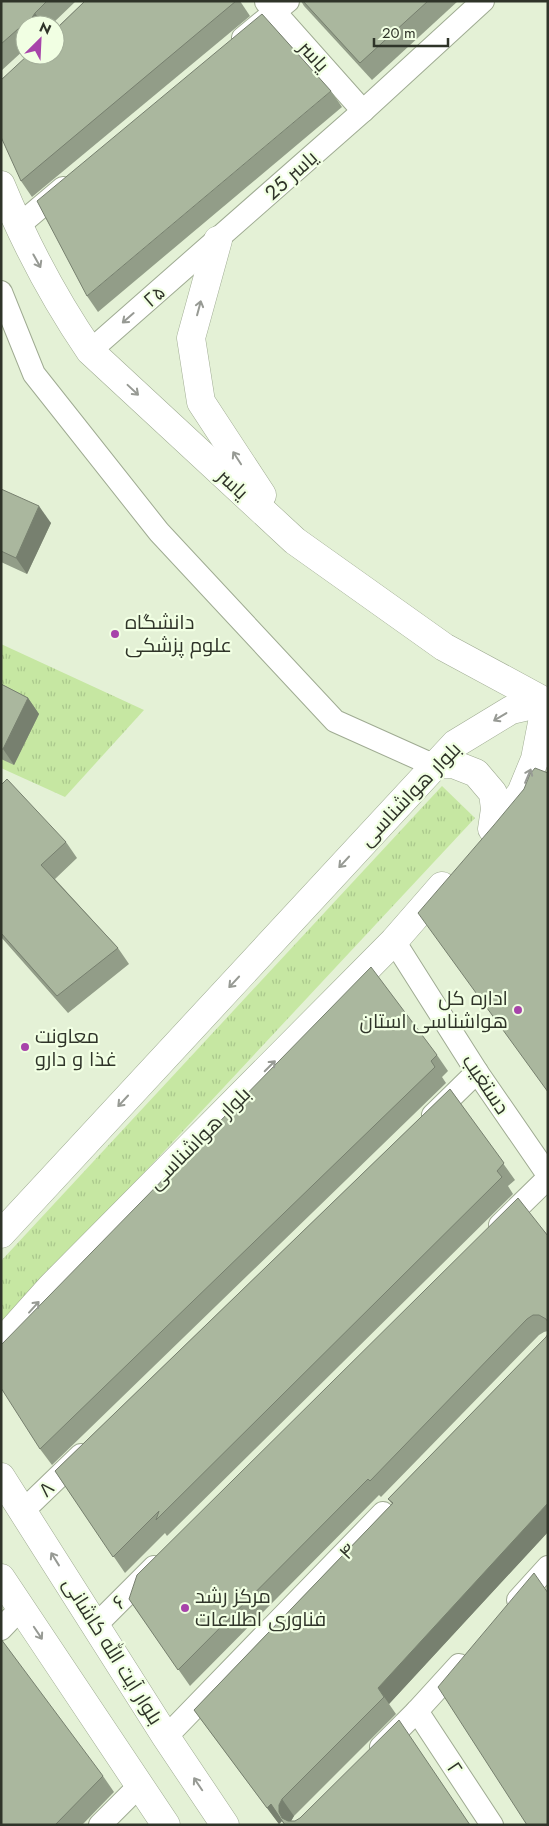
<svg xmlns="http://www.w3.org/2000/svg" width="549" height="1826" viewBox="0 0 549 1826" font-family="Jost,Cairo,sans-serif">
  <defs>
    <pattern id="grass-tufts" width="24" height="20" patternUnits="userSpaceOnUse" patternTransform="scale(1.25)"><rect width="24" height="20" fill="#c6e7a2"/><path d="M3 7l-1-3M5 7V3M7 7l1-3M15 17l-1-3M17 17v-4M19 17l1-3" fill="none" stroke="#aac78c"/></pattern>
  </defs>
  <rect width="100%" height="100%" fill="#e4f1d6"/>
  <g fill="url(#grass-tufts)">
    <path d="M1,644L144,710L65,797L1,768Z"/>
    <path d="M442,786L475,818L1,1326V1261Z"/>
  </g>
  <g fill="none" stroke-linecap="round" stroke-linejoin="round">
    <g stroke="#9fab92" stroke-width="24">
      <g id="street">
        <path d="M266,2L363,111"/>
        <path d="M243,38L288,1"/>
        <path d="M18,226L63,188"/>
        <path d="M1,292L34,374L159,532L335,721L433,765"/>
        <path d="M90,351L363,111L483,1"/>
        <path d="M394,941L477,1072L548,1175"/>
        <path d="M433,1115L477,1072"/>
        <path d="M500,1225L548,1178"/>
        <path d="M24,1510L81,1455"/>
        <path d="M518,1600L548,1567"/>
        <path d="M96,1625L154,1567"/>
        <path d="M1,1629L21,1608"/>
        <path d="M417,1711L492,1825"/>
        <path d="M166,1737L383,1513"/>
        <path d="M381,1747L417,1711L459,1665"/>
        <path d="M100,1825L140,1785"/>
      </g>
    </g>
    <g stroke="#9fab92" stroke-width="29">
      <g id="secondary">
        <path d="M1,185C25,243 55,300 90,351L295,541L444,647L546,702"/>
        <path d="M218,240L191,338L201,402L262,495"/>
        <path d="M433,765L453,764L476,773L493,793L495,809L492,829"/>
        <path d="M499,821L521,793L535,759L546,702"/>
        <path d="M1,1234L455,744L511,710L546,702"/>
        <path d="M1,1343L51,1287L394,941L442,886"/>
      </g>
    </g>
    <g stroke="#9fab92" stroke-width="29">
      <g id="primary">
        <path d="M1,1477L166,1737L225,1825"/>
        <path d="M1,1578L166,1825"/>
      </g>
    </g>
    <use href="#street" stroke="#fff" stroke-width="22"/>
    <use href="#secondary" stroke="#fff" stroke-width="28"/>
    <use href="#primary" stroke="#fff" stroke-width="28"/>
  </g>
  <g fill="#929d88">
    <path d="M1,1H76L51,25H25V49L1,71Z"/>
    <path d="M85,1H240L250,16L32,197L21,181L28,55Z"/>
    <path d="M301,1H458L372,80L304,6Z"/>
    <path d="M331,91L342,107L98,312L87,296Z"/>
    <path d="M1,489L51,523L27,574L1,562Z"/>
    <path d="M1,684L28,698L39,714L14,765L1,759Z"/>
    <path d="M1,785L66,842L77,858L55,879L118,948L129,964L68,1013L1,937Z"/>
    <path d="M437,1055L448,1071L442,1077L446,1083L52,1465L40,1449Z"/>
    <path d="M450,1089L515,1180L508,1186L513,1194L167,1536L165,1533L125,1573L55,1471Z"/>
    <path d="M548,1236V1331L544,1332L539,1335L381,1497L379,1495L190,1686L129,1599Z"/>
    <path d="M548,1334V1532L389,1704L396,1714L294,1816L291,1821L471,1825H285L282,1821L279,1824L194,1710L392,1504L388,1499L546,1337Z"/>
    <path d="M103,1776L114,1792L82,1825H1Z"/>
  </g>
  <g fill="#77806f">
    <path d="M35,13L43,25H31V19Z"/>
    <path d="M39,506L51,523L27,574L16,558Z"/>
    <path d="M28,698L39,714L14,765L3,749Z"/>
    <path d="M548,1503V1532L389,1704L396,1714L378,1688Z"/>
    <path d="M282,1799L294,1816L291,1821L290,1825L282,1818L279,1812V1805Z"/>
    <path d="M271,1804L283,1820L279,1824L267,1808Z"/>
  </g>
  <g fill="#aab79e" stroke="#77806f">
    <path d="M1,1H47L35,13L31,19V25H25V26L18,29L1,44Z"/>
    <path d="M85,1H236L21,181L1,137V80L28,55H55V30Z"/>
    <path d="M303,1H428L360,63Z"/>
    <path d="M262,14L331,91L87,296L37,201Z"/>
    <path d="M1,489L39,506L16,558L1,551Z"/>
    <path d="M1,684L28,698L3,749H1Z"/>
    <path d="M535,768L548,773V1092L418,913L494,825L524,789L530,774Z"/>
    <path d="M7,779L66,842L41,865L118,948L57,996L1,933V785Z"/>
    <path d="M371,967L437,1055L431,1061L435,1067L40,1449L1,1388V1345Z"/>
    <path d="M450,1089L504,1163L497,1171L502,1177L156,1520L159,1511L113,1557L55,1471Z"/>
    <path d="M518,1198L548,1236V1322L546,1319L539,1315H533L527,1319L370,1481L368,1479L178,1670L129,1599L137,1575Z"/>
    <path d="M548,1334V1503L378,1688L384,1697L282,1799L279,1805V1812L282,1818L288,1821H295L300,1818L399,1720L470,1825H285L271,1804L267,1808L194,1710L393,1503L388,1499L546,1337Z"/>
    <path d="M534,1573L548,1593V1825H527L438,1687Z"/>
    <path d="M1,1639L103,1776L55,1825H1Z"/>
  </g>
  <defs><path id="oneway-shaft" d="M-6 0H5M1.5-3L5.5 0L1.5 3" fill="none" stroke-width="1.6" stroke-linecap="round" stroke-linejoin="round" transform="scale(1.25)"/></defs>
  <g stroke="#979a94">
    <use href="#oneway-shaft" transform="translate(37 261) rotate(61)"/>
    <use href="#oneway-shaft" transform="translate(199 308) rotate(-75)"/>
    <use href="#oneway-shaft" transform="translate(128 318) rotate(139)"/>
    <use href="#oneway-shaft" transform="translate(133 390) rotate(43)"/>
    <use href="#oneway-shaft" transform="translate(237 458) rotate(-123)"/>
    <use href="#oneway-shaft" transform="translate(500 717) rotate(149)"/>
    <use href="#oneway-shaft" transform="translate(528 776) rotate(-67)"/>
    <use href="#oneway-shaft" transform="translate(344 862) rotate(133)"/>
    <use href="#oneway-shaft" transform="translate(234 982) rotate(133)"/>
    <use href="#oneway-shaft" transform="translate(270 1066) rotate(-45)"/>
    <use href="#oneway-shaft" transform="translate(123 1101) rotate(133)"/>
    <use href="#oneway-shaft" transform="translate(34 1307) rotate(-48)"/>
    <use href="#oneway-shaft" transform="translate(55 1559) rotate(-122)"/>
    <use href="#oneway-shaft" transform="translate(38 1633) rotate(56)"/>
    <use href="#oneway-shaft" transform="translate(198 1784) rotate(-124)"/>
  </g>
  <g fill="#a744aa" stroke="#f1ffe3" stroke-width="2">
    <circle cx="115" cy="634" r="5"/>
    <circle cx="518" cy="1010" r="5"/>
    <circle cx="25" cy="1047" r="5"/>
    <circle cx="185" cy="1608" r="5"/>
  </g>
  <g text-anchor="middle" stroke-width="4.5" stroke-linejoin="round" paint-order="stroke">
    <g font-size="20" fill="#2f3429" stroke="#f1ffe3">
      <text transform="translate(314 56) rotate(48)" y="7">یاسر</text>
      <text transform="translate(291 175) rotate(-42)" y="7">یاسر 25</text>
      <text transform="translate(154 296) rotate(-41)" y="7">۲۵</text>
      <text transform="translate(233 484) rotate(43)" y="7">یاسر</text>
      <text transform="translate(410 794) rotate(-46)" y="7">بلوار هواشناسی</text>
      <text transform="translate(486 1084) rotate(56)" y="7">دستغیب</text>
      <text transform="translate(199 1138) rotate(-45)" y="7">بلوار هواشناسی</text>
      <text transform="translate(46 1489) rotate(-44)" y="7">۸</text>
      <text transform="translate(347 1551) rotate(-46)" y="7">۴</text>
      <text transform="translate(119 1602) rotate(-45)" y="7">۶</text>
      <text transform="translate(113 1651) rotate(58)" y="7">بلوار آیت الله کاشانی</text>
      <text transform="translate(455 1768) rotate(56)" y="7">۲</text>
    </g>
    <g font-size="20" fill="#2f3429" stroke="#f1ffe3" text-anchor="start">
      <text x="125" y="629">دانشگاه<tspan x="125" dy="23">علوم پزشکی</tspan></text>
      <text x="508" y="1005" text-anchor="end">اداره کل<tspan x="508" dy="23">هواشناسی استان</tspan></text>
      <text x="35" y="1043">معاونت<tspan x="35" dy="23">غذا و دارو</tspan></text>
      <text x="195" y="1603">مرکز رشد<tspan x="195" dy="23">فناوری اطلاعات</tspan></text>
    </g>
  </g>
  <rect width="549" height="1826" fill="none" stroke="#2f3429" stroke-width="5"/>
  <g transform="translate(40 40) rotate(24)"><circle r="24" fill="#f1ffe3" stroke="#a3ae99"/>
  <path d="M0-4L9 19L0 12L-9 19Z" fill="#a744aa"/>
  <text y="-8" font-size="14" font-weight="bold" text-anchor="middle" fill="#2f3429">N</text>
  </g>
  <path d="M374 38v8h74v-8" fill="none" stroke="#2f3429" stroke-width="2.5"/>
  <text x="382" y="38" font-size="15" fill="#2f3429" stroke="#f1ffe3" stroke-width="4" paint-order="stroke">20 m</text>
</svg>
